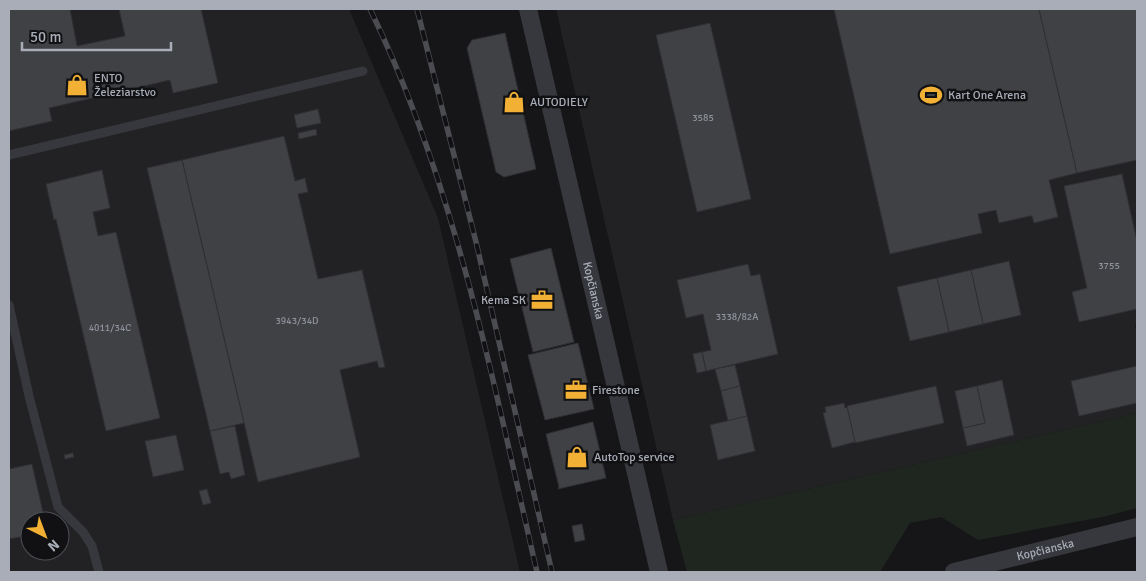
<svg xmlns="http://www.w3.org/2000/svg" width="1146" height="581" viewBox="0 0 1146 581" font-family="Signika,sans-serif">
  <rect width="100%" height="100%" fill="#161618"/>
  <g fill="#222225" fill-rule="evenodd">
    <path d="M9,9H349L438,218L520,572H9ZM30,521H60V551H30Z"/>
    <path d="M556,9H1137V324L1135,325L1137,334V413L673,520Z"/>
  </g>
  <path fill="#1e261f" d="M1137,413V508L1103,517L978,540L941,517L910,523L880,572H687L673,520Z"/>
  <g fill="#404145" stroke="#303034">
    <path d="M9,9H70L77,46L125,36L119,9H201L218,83L173,93L170,80L49,108L52,121L9,131Z"/>
    <path d="M834,9H1039L1077,173L1049,180L1058,217L1034,223L1032,216H1030L999,223L996,210L978,214L982,233L890,254Z"/>
    <path d="M1039,9H1137V160L1077,173Z"/>
    <path d="M710,23L751,199L697,212L656,35Z"/>
    <path d="M505,33L536,169L504,177L496,172L467,48L472,40Z"/>
    <path d="M318,109L321,123L297,128L294,115Z"/>
    <path d="M316,129L317,135L299,139L298,133Z"/>
    <path d="M284,136L295,181L305,178L308,192L298,194L318,279L362,270L385,367L379,368L377,361L340,370L360,457L258,482L182,160Z"/>
    <path d="M182,160L244,423L210,431L147,168Z"/>
    <path d="M102,170L110,208L93,212L98,236L116,232L160,418L106,431L56,219L54,220L46,184Z"/>
    <path d="M1122,174L1137,241V309L1079,322L1072,292L1087,288L1064,186Z"/>
    <path d="M551,248L574,342L533,352L510,259Z"/>
    <path d="M1009,261L1021,315L983,324L971,270Z"/>
    <path d="M748,264L751,276L760,274L778,354L706,371L702,352L711,350L703,314L686,318L677,280Z"/>
    <path d="M971,270L983,324L949,332L937,278Z"/>
    <path d="M937,278L949,332L910,341L897,287Z"/>
    <path d="M578,343L594,409L545,420L528,355Z"/>
    <path d="M702,352L706,371L697,373L693,354Z"/>
    <path d="M735,365L740,386L721,391L715,369Z"/>
    <path d="M1137,366V403L1079,416L1071,381Z"/>
    <path d="M1002,380L1014,435L967,446L963,428L985,423L977,386Z"/>
    <path d="M740,386L747,416L728,421L721,391Z"/>
    <path d="M936,386L944,423L855,443L847,406Z"/>
    <path d="M977,386L985,423L963,428L955,391Z"/>
    <path d="M844,403L845,408L847,407L855,442L832,448L823,413L826,412L825,407Z"/>
    <path d="M747,416L755,451L718,460L710,425Z"/>
    <path d="M592,422H593L606,478L558,489L559,487L546,434Z"/>
    <path d="M235,426L245,475L231,479L229,472L220,474L210,431Z"/>
    <path d="M176,435L184,470L153,477L145,441Z"/>
    <path d="M73,453L74,457L65,459L64,455Z"/>
    <path d="M32,464L45,521H30V535L9,539V469Z"/>
    <path d="M207,489L211,503L203,505L199,491Z"/>
    <path d="M582,524L585,540L575,542L572,526Z"/>
  </g>
  <g fill="none" stroke-linecap="round" stroke-linejoin="round">
    <g stroke="#37383d" stroke-width="9">
      <path d="M9,155L363,71"/>
      <path d="M9,305L29,396L58,507L83,532L92,546L99,572"/>
    </g>
    <g stroke="#37383d" stroke-width="18">
      <path id="s1" d="M528,9L659,572"/>
      <path id="s2" d="M954,572L1137,527"/>
    </g>
    <g stroke="#4a4c52" stroke-width="5.5">
      <g id="rail">
        <path d="M370,9C456,186 493,382 537,572"/>
        <path d="M417,9L476,242L552,572"/>
      </g>
    </g>
    <use href="#rail" stroke="#111113" stroke-width="4" stroke-dasharray="11" stroke-linecap="butt"/>
  </g>
  <defs>
    <g id="shop-bare" transform="scale(1.725)"><path d="M-5-2.5h2.3a2.7 3.5 0 0 1 5.4 0H5L5.5 6h-11ZM-1.5-2.5h3a1.5 2.3 0 0 0-3 0Z" fill="#f2b134" stroke="#111113" stroke-width="2.5" paint-order="stroke"/></g>
    <g id="stadium-bare" transform="scale(1.725)"><path d="M0-5a6.5 5 0 1 0 0 10a6.5 5 0 1 0 0-10ZM-3.5-1.8h7v3.6h-7Z" fill="#f2b134" stroke="#111113" stroke-width="2.5" paint-order="stroke"/></g>
    <g id="office-bare" transform="scale(1.725)"><path d="M-6-3h4V-5.5h4V-3h4V5H-6ZM-1-4.5V-3h2v-1.5ZM-6 0V1H6V0Z" fill="#f2b134" stroke="#111113" stroke-width="2.5" paint-order="stroke"/></g>
  </defs>
  <g fill-rule="evenodd">
    <use href="#shop-bare" x="77" y="85"/>
    <use href="#stadium-bare" x="931" y="95"/>
    <use href="#shop-bare" x="514" y="102"/>
    <use href="#office-bare" x="542" y="300"/>
    <use href="#office-bare" x="576" y="390"/>
    <use href="#shop-bare" x="577" y="457"/>
  </g>
  <g text-anchor="middle" stroke-width="5" stroke-linejoin="round" paint-order="stroke">
    <g font-size="10" fill="#8e929b">
      <text x="703" y="121">3585</text>
      <text x="1109" y="269">3755</text>
      <text x="737" y="320">3338/82A</text>
      <text x="297" y="324">3943/34D</text>
      <text x="110" y="331">4011/34C</text>
    </g>
    <g font-size="12" fill="#a8adb8" stroke="#111113" text-anchor="start">
      <text x="94" y="82">ENTO<tspan x="94" dy="14">Železiarstvo</tspan></text>
      <text x="948" y="99">Kart One Arena</text>
      <text x="530" y="106">AUTODIELY</text>
      <text x="526" y="304" text-anchor="end">Kema SK</text>
      <text x="592" y="394">Firestone</text>
      <text x="594" y="461">AutoTop service</text>
    </g>
    <g font-size="12" fill="#a8adb8" stroke="#111113">
      <text dy="4" stroke="none"><textPath href="#s1" startOffset="289">Kopčianska</textPath></text>
      <text dy="4" stroke="none"><textPath href="#s2" startOffset="94">Kopčianska</textPath></text>
    </g>
  </g>
  <rect width="1146" height="581" fill="none" stroke="#a8adb8" stroke-width="20"/>
  <g transform="translate(45 536) rotate(138)"><circle r="24" fill="#111113" stroke="#4d4f55"/>
  <path d="M0-4L9 19L0 12L-9 19Z" fill="#f2b134"/>
  <text y="-8" font-size="14" font-weight="bold" text-anchor="middle" fill="#a8adb8">N</text>
  </g>
  <path d="M22 42v8h149v-8" fill="none" stroke="#a8adb8" stroke-width="2.5"/>
  <text x="30" y="42" font-size="15" fill="#a8adb8" stroke="#111113" stroke-width="4" paint-order="stroke">50 m</text>
</svg>
